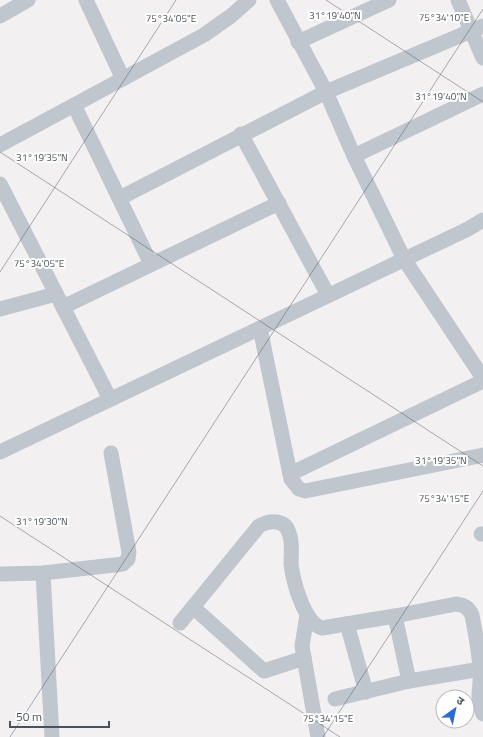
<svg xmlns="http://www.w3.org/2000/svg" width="483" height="737" viewBox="0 0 483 737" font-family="'Titillium Web','Noto Sans Devanagari',sans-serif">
  <rect width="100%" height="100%" fill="#f2f0f0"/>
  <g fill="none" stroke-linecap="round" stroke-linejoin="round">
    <g stroke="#bfc6cd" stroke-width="15">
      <path d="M86,0L123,79"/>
      <path d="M277,0L326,92L354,156L404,259L483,378"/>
      <path d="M458,0L483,58"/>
      <path d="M0,16L28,0"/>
      <path d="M298,42L389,0"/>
      <path d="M74,105L151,264"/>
      <path d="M241,134L328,295"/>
      <path d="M0,145L204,35L231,16L249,0"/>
      <path d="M354,156L483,94"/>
      <path d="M0,184L110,399"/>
      <path d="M120,198L326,92L483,26"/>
      <path d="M63,307L279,203"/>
      <path d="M0,309L56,294"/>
      <path d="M260,328L291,479L299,489L305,491L483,455"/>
      <path d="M0,452L468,229L483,220"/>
      <path d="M290,474L483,381"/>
      <path d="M481,534H483"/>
      <path d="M43,573L52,737"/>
      <path d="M0,574L43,573L123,564L128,559L129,552L111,453"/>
      <path d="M193,607L264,671L304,658"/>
      <path d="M307,615L302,646L318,737"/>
      <path d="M395,616L409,681"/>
      <path d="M180,623L259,526C270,520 285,519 289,533C293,542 291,555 291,564C293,581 304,623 322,628L395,616L456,604C464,605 468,607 472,615C475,632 479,650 480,668C482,687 475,693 483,714"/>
      <path d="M347,624L366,692"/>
      <path d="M335,699L409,681L481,669"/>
    </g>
  </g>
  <path fill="none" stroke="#49525b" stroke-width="1" stroke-opacity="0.45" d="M326,0L483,102M0,152L483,466M0,272L176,0M0,516L340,737M10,737L483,9M323,737L483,491"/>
  <g font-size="10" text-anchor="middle" fill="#49525b" stroke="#fff" stroke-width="4" stroke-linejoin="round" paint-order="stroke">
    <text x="335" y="19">31°19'40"N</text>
    <text x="444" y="21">75°34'10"E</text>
    <text x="171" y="22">75°34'05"E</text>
    <text x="441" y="100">31°19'40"N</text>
    <text x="42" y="161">31°19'35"N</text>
    <text x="39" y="267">75°34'05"E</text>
    <text x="441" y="464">31°19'35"N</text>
    <text x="444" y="502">75°34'15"E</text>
    <text x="42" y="525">31°19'30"N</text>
    <text x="328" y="722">75°34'15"E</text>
  </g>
  <g transform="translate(455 709) rotate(33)"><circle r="19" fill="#ffffff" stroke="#b6babd"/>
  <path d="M0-3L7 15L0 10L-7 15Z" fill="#296dd2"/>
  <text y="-6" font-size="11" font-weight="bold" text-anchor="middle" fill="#49525b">उ</text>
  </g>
  <path d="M10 721v6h99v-6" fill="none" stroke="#49525b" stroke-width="2"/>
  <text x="16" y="721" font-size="12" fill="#49525b" stroke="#ffffff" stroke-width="3" paint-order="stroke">50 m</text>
</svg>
